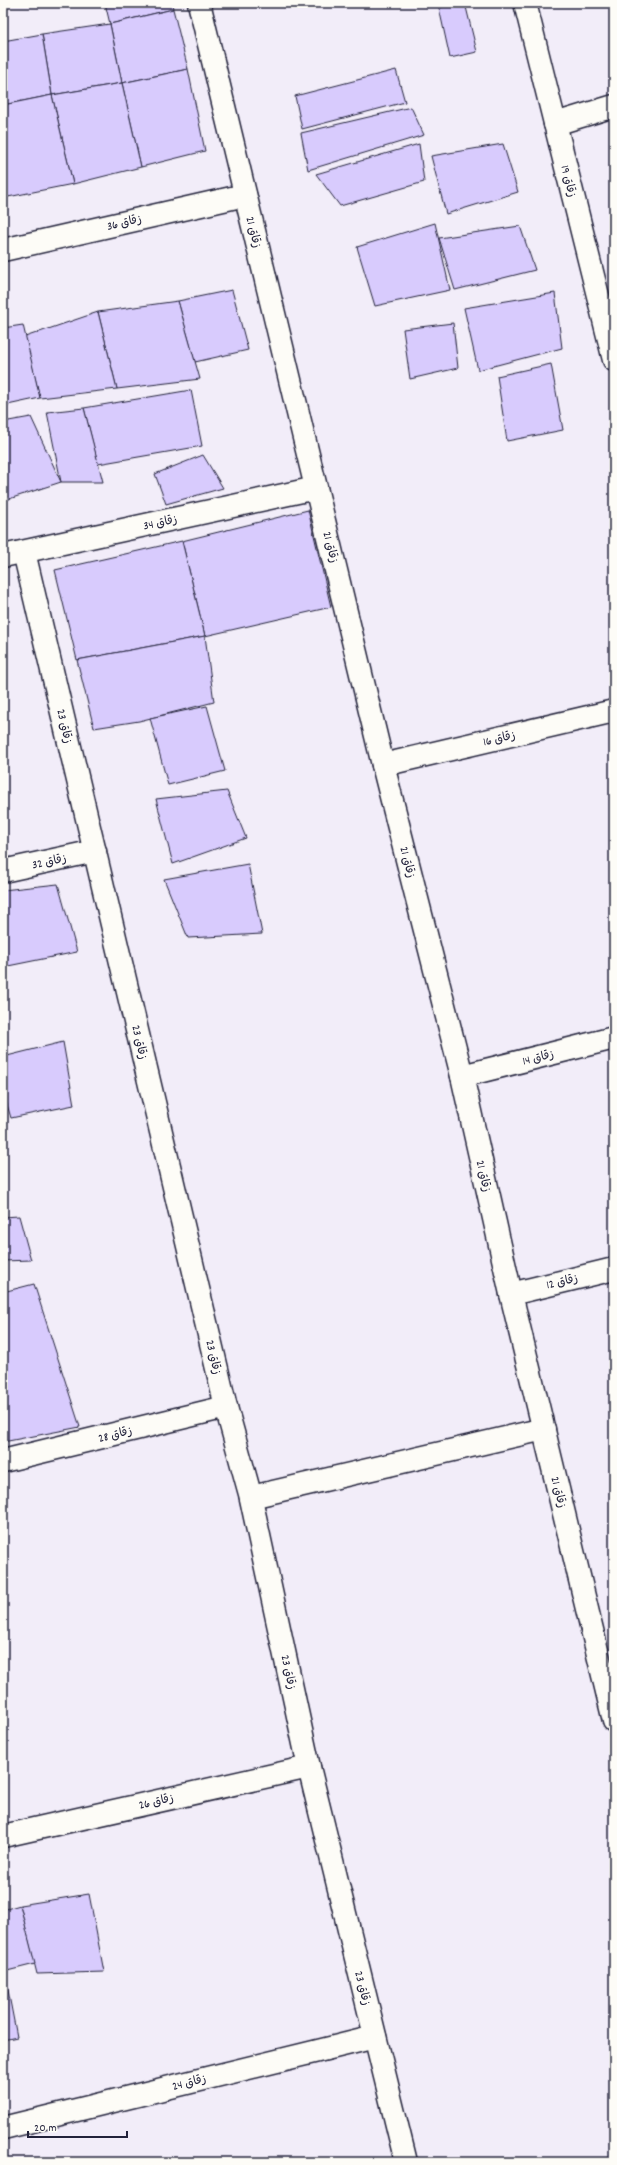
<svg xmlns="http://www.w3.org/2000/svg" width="617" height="2165" viewBox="0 0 617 2165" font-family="Dekko,'Playpen Sans Arabic',sans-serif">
  <rect width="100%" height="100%" fill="#f2edf9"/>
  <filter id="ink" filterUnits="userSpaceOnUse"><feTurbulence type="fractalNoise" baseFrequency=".025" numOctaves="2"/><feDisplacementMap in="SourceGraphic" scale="8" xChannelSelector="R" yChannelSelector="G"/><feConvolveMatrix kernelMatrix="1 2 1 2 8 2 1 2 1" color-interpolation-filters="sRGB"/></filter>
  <g filter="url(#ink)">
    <g fill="#d8cbfd" stroke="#22223b">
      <path d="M105,3H172L173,9L110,24Z"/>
      <path d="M454,3H465L477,52L450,58L439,8Z"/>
      <path d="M173,9L188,69L122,83L110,24Z"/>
      <path d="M110,24L122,83L52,95L42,34Z"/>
      <path d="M42,34L52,95L3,105V41Z"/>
      <path d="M188,69L205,151L141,167L122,83Z"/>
      <path d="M396,70L405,102L302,129L295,96Z"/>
      <path d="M122,83L141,167L73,184L52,95Z"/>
      <path d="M52,95L73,184L3,198V105Z"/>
      <path d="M411,107L424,135L308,170L301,133Z"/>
      <path d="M419,144L424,182L340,206L316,174Z"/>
      <path d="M503,144L518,192L446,214L431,156Z"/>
      <path d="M435,223L450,290L375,306L357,247Z"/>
      <path d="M520,226L535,270L455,290L439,238Z"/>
      <path d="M232,290L248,350L195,362L178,301Z"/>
      <path d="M555,293L562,348L478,370L464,308Z"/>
      <path d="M178,301L200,379L117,389L98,312Z"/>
      <path d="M98,312L117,389L40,398L25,337Z"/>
      <path d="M453,323L458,368L410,379L403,329Z"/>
      <path d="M23,325L40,398L3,406V328Z"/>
      <path d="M551,364L563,430L507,441L497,376Z"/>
      <path d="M191,390L202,446L98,464L84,408Z"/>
      <path d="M84,408L103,482H61L47,412Z"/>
      <path d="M31,417L61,482L3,501V422Z"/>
      <path d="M203,455L223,488L166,504L155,474Z"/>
      <path d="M308,510L331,607L205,636L182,541Z"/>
      <path d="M182,541L205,636L77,660L55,570Z"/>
      <path d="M205,636L214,702L139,721L94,728L77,660Z"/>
      <path d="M207,706L225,771L168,785L150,718Z"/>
      <path d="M227,791L246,838L173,864L156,799Z"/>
      <path d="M248,864L262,934L188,938L164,879Z"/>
      <path d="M58,884L77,952L3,967V890Z"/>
      <path d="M63,1042L74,1105L11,1118L3,1091V1057Z"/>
      <path d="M19,1216L31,1260L3,1261V1217Z"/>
      <path d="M34,1284L80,1427L3,1442V1292Z"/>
      <path d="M89,1894L104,1972L37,1974L20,1905Z"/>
      <path d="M20,1905L35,1964L3,1972V1910Z"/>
      <path d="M7,1985L17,2037L3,2040V1986Z"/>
    </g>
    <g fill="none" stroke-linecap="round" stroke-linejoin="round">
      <g stroke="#22223b" stroke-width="25">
        <g id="minor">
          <path d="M199,3L383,765L462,1076L511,1294L614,1721"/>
          <path d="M525,3L614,360"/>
          <path d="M555,124L614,106"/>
          <path d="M3,250L245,195"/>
          <path d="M24,552L226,1407L250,1494L309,1767L406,2162"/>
          <path d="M3,556L316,488"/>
          <path d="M383,765L614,711"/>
          <path d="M3,871L95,851"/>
          <path d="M462,1076L614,1038"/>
          <path d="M511,1294L614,1269"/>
          <path d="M3,1461L226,1407"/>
          <path d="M251,1497L544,1429"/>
          <path d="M3,1836L309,1767"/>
          <path d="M3,2128L375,2037"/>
        </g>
      </g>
      <use href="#minor" stroke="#fdfcf7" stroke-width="22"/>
    </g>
  </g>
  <g text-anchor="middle" stroke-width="3" stroke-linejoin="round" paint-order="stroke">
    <g font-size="12" fill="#22223b" stroke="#fdfcf7">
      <text transform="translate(569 181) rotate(76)" y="4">زقاق 19</text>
      <text transform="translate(124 222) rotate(-13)" y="4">زقاق 36</text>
      <text transform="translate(254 232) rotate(76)" y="4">زقاق 21</text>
      <text transform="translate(160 522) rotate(-12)" y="4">زقاق 34</text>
      <text transform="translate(331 547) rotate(76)" y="4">زقاق 21</text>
      <text transform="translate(65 726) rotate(77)" y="4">زقاق 23</text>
      <text transform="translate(499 738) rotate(-13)" y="4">زقاق 16</text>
      <text transform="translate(49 861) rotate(-12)" y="4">زقاق 32</text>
      <text transform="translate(408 862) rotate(76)" y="4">زقاق 21</text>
      <text transform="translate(140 1042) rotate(77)" y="4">زقاق 23</text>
      <text transform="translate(538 1057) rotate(-14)" y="4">زقاق 14</text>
      <text transform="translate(484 1176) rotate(77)" y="4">زقاق 21</text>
      <text transform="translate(562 1281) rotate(-13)" y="4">زقاق 12</text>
      <text transform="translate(214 1357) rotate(77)" y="4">زقاق 23</text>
      <text transform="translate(115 1434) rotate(-14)" y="4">زقاق 28</text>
      <text transform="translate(559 1492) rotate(76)" y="4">زقاق 21</text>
      <text transform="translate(289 1672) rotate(78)" y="4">زقاق 23</text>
      <text transform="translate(156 1801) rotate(-13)" y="4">زقاق 26</text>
      <text transform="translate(363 1988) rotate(76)" y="4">زقاق 23</text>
      <text transform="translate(189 2082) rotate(-14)" y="4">زقاق 24</text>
    </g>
  </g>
  <rect width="617" height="2165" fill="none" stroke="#fdfcf7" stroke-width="16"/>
  <rect x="8" y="8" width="601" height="2149" fill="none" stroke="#22223b" stroke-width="1.5" filter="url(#ink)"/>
  <path d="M28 2131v6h99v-6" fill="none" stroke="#22223b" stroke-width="2"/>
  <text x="34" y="2131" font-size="12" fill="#22223b" stroke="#fdfcf7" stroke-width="3" paint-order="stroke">20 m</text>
</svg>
